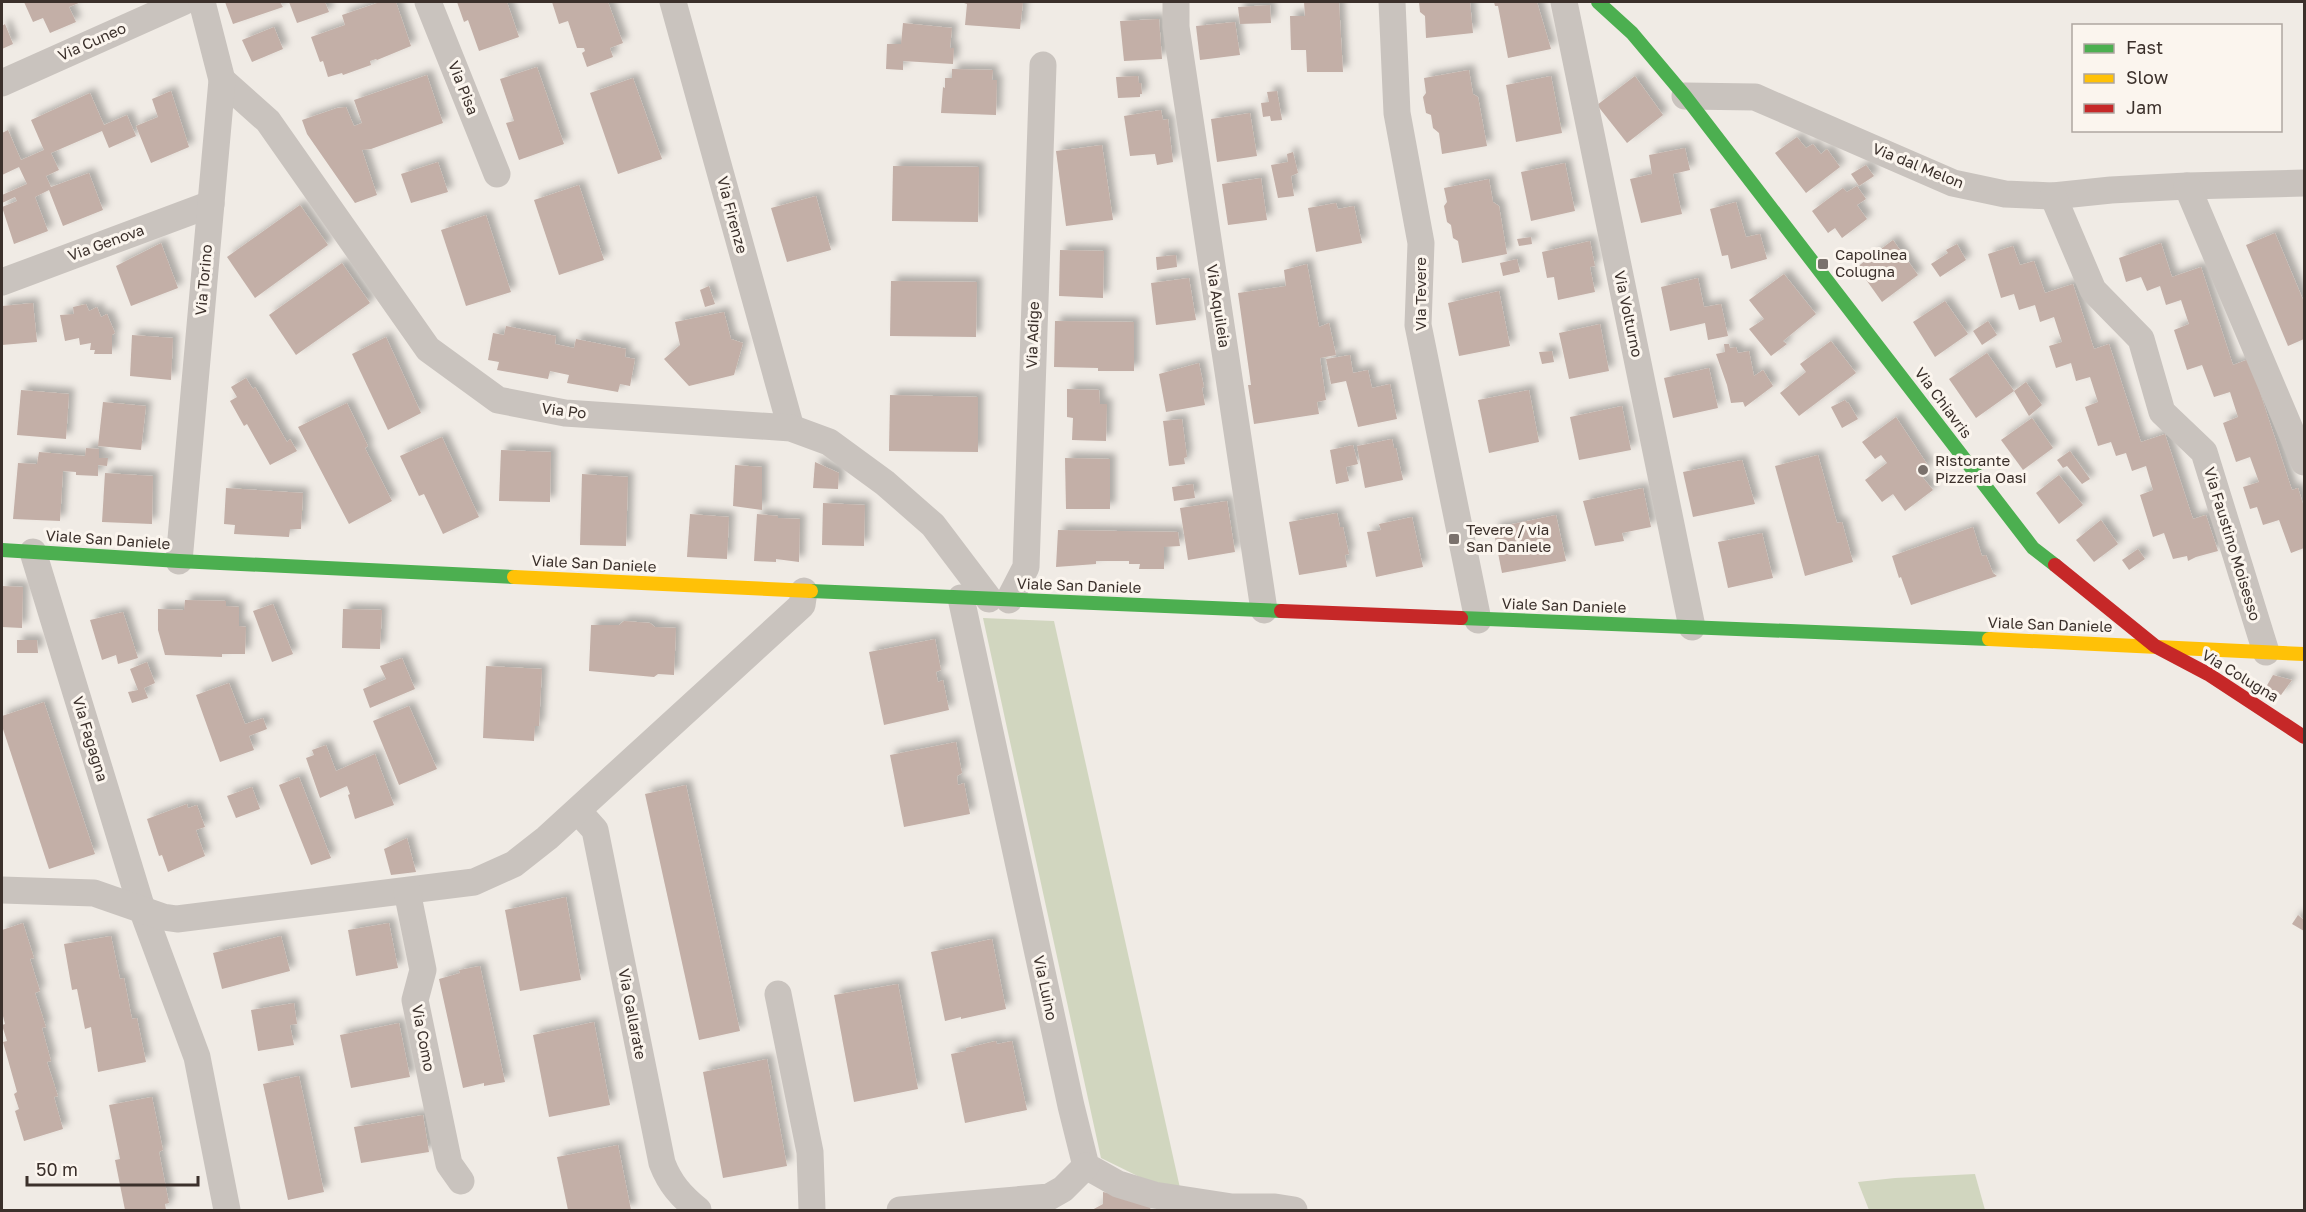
<svg xmlns="http://www.w3.org/2000/svg" width="2306" height="1212" viewBox="0 0 2306 1212" font-family="'Golos Text',sans-serif">
  <defs>
    <filter id="shadow"><feDropShadow dx="5.5" dy="-5.5" stdDeviation="3" flood-color="#0004"/></filter>
  </defs>
  <rect width="100%" height="100%" fill="#f0ebe5"/>
  <g fill="#d1d6bf">
    <path d="M983,618L1054,621L1180,1188L1158,1186L1101,1158Z"/>
    <path d="M1975,1174L1985,1210H1869L1858,1182L1895,1178Z"/>
  </g>
  <g fill="#c3afa7" filter="url(#shadow)">
    <path d="M24,2H81L69,7L76,22L50,33L43,18L33,22Z"/>
    <path d="M225,2H280L283,7L233,24Z"/>
    <path d="M289,2H325L329,12L297,23Z"/>
    <path d="M380,2H396L411,46L377,60L376,59L370,61L371,65L343,75L342,73L328,77L323,61L320,62L311,37L345,25L342,15Z"/>
    <path d="M457,2H507L519,37L479,51L468,20L464,22Z"/>
    <path d="M552,2H608L623,43L610,48L613,57L587,67L582,53L585,51L584,48H577L568,21L559,24Z"/>
    <path d="M961,2H1023L1020,29L965,25L967,4Z"/>
    <path d="M1304,2H1339L1343,72H1307L1306,50H1291L1290,16H1305Z"/>
    <path d="M1419,2H1470L1473,33L1426,38L1425,16L1420,12Z"/>
    <path d="M1494,2H1537L1551,49L1508,58L1498,6H1495Z"/>
    <path d="M1270,5L1271,23L1240,24L1238,7Z"/>
    <path d="M1159,19L1162,59L1124,61L1120,21Z"/>
    <path d="M1235,22L1240,55L1200,60L1196,26Z"/>
    <path d="M903,23L952,28L950,48H954L953,64L903,61V70L886,69L887,44H901Z"/>
    <path d="M5,24L13,44L2,49V26Z"/>
    <path d="M274,27L283,49L252,62L242,40Z"/>
    <path d="M537,67L564,144L519,160L506,123L514,121L500,79Z"/>
    <path d="M952,69L993,70L992,80H997L996,115L941,113L943,87L945,88V78H952Z"/>
    <path d="M1469,70L1473,94L1478,97L1487,146L1442,154L1439,133L1433,128L1431,115L1426,113L1423,97L1426,93L1424,78Z"/>
    <path d="M427,75L443,123L371,149L362,150L377,195L355,203L307,134L302,120L337,108L346,107L354,126L362,123L354,100Z"/>
    <path d="M1138,76L1139,83H1141L1142,94H1140V97L1118,98L1116,77Z"/>
    <path d="M1551,76L1562,133L1516,142L1506,85Z"/>
    <path d="M1635,76L1663,115L1627,143L1597,105Z"/>
    <path d="M633,78L662,159L618,174L590,93Z"/>
    <path d="M171,91L189,147L151,163L136,126L158,117L152,99Z"/>
    <path d="M1277,91L1282,120L1271,121L1270,116L1263,117L1261,103L1269,102L1267,92Z"/>
    <path d="M90,93L104,125L127,115L136,136L109,148L102,131L51,153L59,170L46,176L51,187L89,173L103,210L63,226L49,190L35,197L48,231L14,244L2,207L17,201L15,197L2,203V195L27,184L19,167L2,175V133L8,130L21,160L44,150L31,120Z"/>
    <path d="M1161,110L1163,120L1168,119L1173,162L1157,165L1155,154L1130,156L1124,116Z"/>
    <path d="M1250,113L1257,156L1217,162L1211,119Z"/>
    <path d="M1797,137L1806,148L1813,144L1821,154L1827,149L1840,167L1806,193L1775,153Z"/>
    <path d="M1102,145L1113,220L1066,226L1056,151Z"/>
    <path d="M1685,148L1690,170L1673,174L1682,214L1641,223L1630,179L1652,174L1649,155Z"/>
    <path d="M1293,152L1298,173L1291,176L1294,196L1278,198L1271,165L1288,162L1287,154Z"/>
    <path d="M438,162L448,192L411,203L401,174Z"/>
    <path d="M1565,163L1575,211L1531,221L1521,172Z"/>
    <path d="M1866,165L1874,176L1859,186L1851,174Z"/>
    <path d="M893,166L979,167L978,222L892,221Z"/>
    <path d="M1261,178L1267,220L1228,225L1222,184Z"/>
    <path d="M1489,179L1493,202L1499,206L1507,254L1462,263L1458,241L1453,238L1451,225L1447,222L1444,206L1447,202L1444,188Z"/>
    <path d="M579,185L604,260L559,275L534,200Z"/>
    <path d="M1857,186L1866,199L1857,205L1867,219L1842,238L1835,228L1828,233L1812,211L1843,188L1847,192Z"/>
    <path d="M816,196L831,250L787,262L771,208Z"/>
    <path d="M1736,202L1746,237L1760,234L1767,259L1731,269L1728,255L1722,256L1710,209Z"/>
    <path d="M1336,203L1338,209L1354,206L1362,243L1316,252L1308,208Z"/>
    <path d="M300,205L328,245L255,298L227,257Z"/>
    <path d="M486,215L511,292L466,306L441,230Z"/>
    <path d="M2275,233L2304,302V339L2288,346L2246,245Z"/>
    <path d="M1531,237L1532,244L1519,246L1517,239Z"/>
    <path d="M1893,240L1918,275L1882,302L1857,267Z"/>
    <path d="M1590,241L1595,266L1590,267L1595,292L1558,300L1554,277L1547,278L1542,252Z"/>
    <path d="M161,243L178,288L131,306L116,266Z"/>
    <path d="M2161,243L2172,277L2201,267L2233,365L2249,359L2292,490L2298,488L2304,507V548L2291,553L2279,520L2263,525L2257,507L2250,509L2243,487L2259,482L2250,457L2236,462L2223,423L2238,417L2230,392L2214,397L2202,365L2187,370L2174,330L2189,324L2181,300L2166,305L2160,286L2147,291L2141,277L2126,282L2119,258Z"/>
    <path d="M1957,244L1966,260L1940,277L1931,264L1948,253L1946,250Z"/>
    <path d="M2013,246L2020,265L2034,261L2045,293L2073,284L2094,349L2109,344L2141,442L2165,434L2193,519L2206,515L2218,551L2196,557L2188,561L2187,556L2173,559L2164,533L2153,537L2140,495L2153,490L2146,466L2132,471L2126,453L2116,456L2111,442L2098,446L2085,407L2098,402L2090,377L2076,381L2071,363L2056,368L2049,346L2062,342L2054,317L2040,322L2035,305L2019,310L2014,294L2001,298L1988,254Z"/>
    <path d="M1060,250L1104,251L1103,298L1059,296Z"/>
    <path d="M1176,255L1177,267L1157,270L1156,257Z"/>
    <path d="M1517,259L1520,272L1503,276L1500,263Z"/>
    <path d="M342,263L370,303L296,355L269,315Z"/>
    <path d="M1307,264L1319,327L1329,323L1336,355L1320,358L1326,400L1317,402L1319,414L1254,424L1248,385H1251L1238,293L1286,286L1284,270Z"/>
    <path d="M1784,274L1816,314L1783,341L1787,344L1771,356L1749,329L1764,319L1749,300Z"/>
    <path d="M1189,278L1196,320L1156,325L1151,283Z"/>
    <path d="M1698,278L1704,307L1721,304L1728,336L1708,340L1705,323L1670,331L1661,287Z"/>
    <path d="M891,281L977,282L976,337L890,336Z"/>
    <path d="M709,286L715,304L705,307L700,290Z"/>
    <path d="M1499,291L1510,346L1459,356L1448,303Z"/>
    <path d="M1945,301L1968,334L1935,357L1913,322Z"/>
    <path d="M33,303L37,342L2,345V306Z"/>
    <path d="M86,304L89,311L97,307L101,317L107,314L115,333L112,335V354H94L95,350H90L91,343L80,345L79,338L65,341L60,315L74,314L73,307Z"/>
    <path d="M724,312L731,339L743,343L734,375L689,386L664,359L680,345L675,322Z"/>
    <path d="M1055,321L1134,322V371H1098V368L1054,367Z"/>
    <path d="M1988,321L1997,335L1982,345L1973,331Z"/>
    <path d="M1600,324L1609,371L1569,379L1559,333Z"/>
    <path d="M506,326L556,336L555,344L574,348L576,339L626,349L625,357L635,359L630,386L620,384L618,392L567,383L569,375L550,371L548,379L497,370L499,362L488,360L493,333L504,335Z"/>
    <path d="M132,335L173,338L171,380L130,376Z"/>
    <path d="M386,337L421,413L388,430L352,354Z"/>
    <path d="M1831,341L1856,373L1799,416L1780,393L1806,372L1800,364Z"/>
    <path d="M1724,344H1729L1730,348L1736,347L1738,353L1749,351L1754,376L1763,370L1773,386L1745,407L1743,402L1731,403L1727,385L1716,354L1725,352Z"/>
    <path d="M1552,351L1554,362L1542,364L1539,352Z"/>
    <path d="M1987,353L2014,391L1976,418L1949,379Z"/>
    <path d="M1350,355L1353,373L1368,370L1372,388L1390,384L1397,419L1358,427L1346,381L1331,384L1326,359Z"/>
    <path d="M1199,363L1204,387L1202,388L1205,405L1166,412L1159,374Z"/>
    <path d="M1709,368L1718,408L1673,418L1664,378Z"/>
    <path d="M246,378L253,389L255,387L287,442L290,439L297,451L270,465L247,424L244,426L230,401L237,397L231,387Z"/>
    <path d="M2026,382L2042,405L2029,416L2014,391Z"/>
    <path d="M1067,389L1099,390L1100,404H1107L1106,441L1072,440L1073,418L1067,417Z"/>
    <path d="M21,390L69,394L66,439L17,435Z"/>
    <path d="M1529,390L1539,442L1489,453L1478,400Z"/>
    <path d="M890,395L978,397V452L889,451Z"/>
    <path d="M1845,400L1847,403L1848,402L1858,419L1842,428L1831,407Z"/>
    <path d="M103,402L146,406L141,450L98,446Z"/>
    <path d="M347,403L368,446L365,448L392,501L349,524L298,427Z"/>
    <path d="M1622,406L1631,450L1579,460L1570,417Z"/>
    <path d="M1896,417L1929,467L1920,474L1933,490L1905,511L1893,494L1882,502L1865,480L1887,463L1881,455L1875,459L1862,442Z"/>
    <path d="M2032,418L2053,448L2023,470L2001,440Z"/>
    <path d="M1182,419L1187,457L1184,458L1185,464L1169,466L1163,421Z"/>
    <path d="M442,437L479,517L443,534L424,494L419,496L400,456Z"/>
    <path d="M1392,439L1394,448H1396L1403,480L1365,488L1357,446Z"/>
    <path d="M1353,445L1358,464L1346,467L1349,481L1336,484L1330,450Z"/>
    <path d="M86,448L99,449V458H108L107,466L98,465V476L76,475V472L63,471L60,521L13,519L18,463L37,464L39,452L85,456Z"/>
    <path d="M501,450L551,452L550,502L499,501Z"/>
    <path d="M2070,451L2090,479L2082,484L2067,466L2063,468L2057,460Z"/>
    <path d="M1818,455L1837,523L1842,522L1853,562L1805,576L1775,466Z"/>
    <path d="M1065,458L1110,459V509H1066Z"/>
    <path d="M1742,460L1755,504L1693,517L1683,472Z"/>
    <path d="M815,462L839,473L838,489L813,488Z"/>
    <path d="M735,465L762,467V510L733,506Z"/>
    <path d="M105,473L153,476L152,524L102,522Z"/>
    <path d="M582,474L628,477L626,546L580,545Z"/>
    <path d="M2059,475L2083,505L2059,524L2036,493Z"/>
    <path d="M1193,484L1195,498L1174,501L1172,487Z"/>
    <path d="M226,488L303,493L301,529H290L289,537L234,534L235,525L224,524Z"/>
    <path d="M1643,488L1651,527L1622,533L1624,541L1595,546L1583,501Z"/>
    <path d="M1227,501L1235,552L1188,560L1180,508Z"/>
    <path d="M823,503L865,505L864,546L822,545Z"/>
    <path d="M1337,513L1340,527H1343L1349,554L1345,555L1347,567L1299,575L1289,522Z"/>
    <path d="M690,514L729,517L727,559L687,557Z"/>
    <path d="M757,514L778,516V518L800,519L799,562L776,559V562L754,561Z"/>
    <path d="M1556,515L1566,561L1502,573L1493,528Z"/>
    <path d="M1412,517L1423,567L1376,577L1367,532L1381,530L1379,524Z"/>
    <path d="M2101,520L2118,544L2094,562L2076,540Z"/>
    <path d="M1973,527L1982,556L1986,555L1993,573L1997,576L1911,605L1901,577L1899,578L1892,556Z"/>
    <path d="M1058,530L1178,532L1180,546L1164,547V569H1139L1140,564H1129V561H1096V564L1056,567Z"/>
    <path d="M1762,533L1773,578L1728,588L1718,542Z"/>
    <path d="M2138,549L2145,559L2129,570L2122,560Z"/>
    <path d="M2,586L23,587L22,628L2,627Z"/>
    <path d="M185,600L226,601V606L239,607V626L246,627L245,654H222V657L165,655L158,630V609L184,610Z"/>
    <path d="M273,604L293,654L272,662L253,611Z"/>
    <path d="M343,609L382,610L380,649L342,648Z"/>
    <path d="M123,612L138,658L118,664L116,655L102,660L90,620Z"/>
    <path d="M624,621L650,623L655,627L676,628L674,675L658,674L654,677L589,671L591,625H619Z"/>
    <path d="M935,639L941,670L936,672L938,682L943,680L949,710L884,725L869,652Z"/>
    <path d="M17,640H37L38,653H17Z"/>
    <path d="M402,658L415,689L370,708L363,689L386,679L380,666Z"/>
    <path d="M147,662L155,683L144,688L148,698L132,703L128,692L138,690L130,669Z"/>
    <path d="M486,666L542,669L539,726H535L534,741L483,738Z"/>
    <path d="M2273,675L2292,680L2281,695L2266,687Z"/>
    <path d="M229,683L245,724L263,718L267,729L249,736L254,750L220,762L196,695Z"/>
    <path d="M44,702L95,854L49,869L2,726V716Z"/>
    <path d="M409,706L437,769L399,785L373,721Z"/>
    <path d="M956,742L962,773L957,776L958,785L964,783L970,814L904,827L890,755Z"/>
    <path d="M326,745L336,771L375,754L394,805L355,819L348,795L350,794L347,786L320,798L306,758L314,755L312,750Z"/>
    <path d="M299,777L331,858L311,865L279,785Z"/>
    <path d="M686,785L740,1031L699,1040L645,794Z"/>
    <path d="M252,787L260,809L236,818L227,796Z"/>
    <path d="M187,804L188,808L197,805L205,827L196,830L205,856L168,872L162,855L159,856L147,819Z"/>
    <path d="M407,838L416,872L391,875L384,849Z"/>
    <path d="M566,897L581,980L520,991L505,910Z"/>
    <path d="M2298,915L2304,920V931L2292,924Z"/>
    <path d="M23,923L34,958L30,959L40,991L35,993L46,1027L42,1028L51,1061L47,1062L58,1096L54,1097L63,1129L24,1141L15,1111L19,1109L14,1094L17,1092L3,1042L7,1041L2,1025L5,1024L2,1012V930Z"/>
    <path d="M389,923L398,968L356,976L348,930Z"/>
    <path d="M111,936L120,979L124,978L132,1019L137,1018L146,1062L98,1072L91,1027L85,1029L77,989L72,990L64,944Z"/>
    <path d="M281,936L290,971L222,989L213,953Z"/>
    <path d="M992,939L1006,1009L961,1019V1017L945,1021L931,952Z"/>
    <path d="M480,966L505,1082L484,1086V1083L463,1088L439,979L460,973L459,970Z"/>
    <path d="M898,984L918,1089L854,1102L834,995Z"/>
    <path d="M294,1003L297,1024L290,1025L294,1045L258,1051L251,1010Z"/>
    <path d="M594,1022L610,1105L549,1117L533,1035Z"/>
    <path d="M399,1023L410,1077L351,1088L340,1035Z"/>
    <path d="M996,1041L997,1044L1012,1041L1027,1110L965,1123L951,1054L966,1051V1048Z"/>
    <path d="M767,1059L787,1166L723,1178L703,1072Z"/>
    <path d="M299,1076L324,1192L288,1200L263,1084Z"/>
    <path d="M152,1097L163,1150L159,1152L169,1203L165,1204L166,1210H125L115,1160L120,1159L109,1105Z"/>
    <path d="M423,1115L429,1152L361,1163L354,1127Z"/>
    <path d="M618,1145L631,1210H568L557,1157Z"/>
    <path d="M1103,1192L1152,1202L1150,1210H1092L1103,1204Z"/>
  </g>
  <g fill="none" stroke-linecap="round" stroke-linejoin="round">
    <g stroke="#c9c3be" stroke-width="27">
      <path d="M428,2L497,174"/>
      <path d="M673,2L791,428"/>
      <path d="M1176,2V27L1264,610"/>
      <path d="M1392,2L1397,113L1421,243L1418,325L1478,620"/>
      <path d="M1564,2L1692,627"/>
      <path d="M222,80L268,121L428,349L498,400L565,413L791,428L829,442L885,483L933,525L989,599"/>
      <path d="M2,83L183,2"/>
      <path d="M1685,96L1755,97L1953,183L2005,194L2053,196L2111,190L2187,186L2304,183"/>
      <path d="M2187,186L2304,462"/>
      <path d="M2053,196L2093,290L2141,339L2162,412L2204,452L2266,652"/>
      <path d="M2,282L211,204"/>
      <path d="M33,552L142,909L197,1057L227,1210"/>
      <path d="M179,561L222,80L202,2"/>
      <path d="M961,598L1071,1106L1086,1166L1118,1184L1154,1195L1232,1207H1275L1294,1210"/>
      <path d="M1009,600L1026,567L1043,65"/>
      <path d="M578,811L595,830L662,1163C670,1184 681,1196 698,1210"/>
      <path d="M2,890L94,893L163,917L177,919L474,882L514,864L547,838L802,605L804,591"/>
      <path d="M407,891L423,970L415,1000L449,1164L461,1181"/>
      <path d="M778,994L810,1152L812,1210"/>
      <path d="M900,1210L1049,1197L1063,1189L1086,1166"/>
    </g>
    <g stroke="#4caf50" stroke-width="14">
      <path d="M1598,2L1632,33L1685,96L2033,548L2055,565"/>
      <path d="M2,550L179,561L514,577"/>
      <path d="M811,591L1281,611"/>
      <path d="M1461,618L1989,639"/>
    </g>
    <g stroke="#ffc107" stroke-width="14">
      <path d="M514,577L811,591"/>
      <path d="M1989,639L2304,654"/>
    </g>
    <g stroke="#c62828" stroke-width="14">
      <path d="M2055,565L2155,646L2208,674L2304,737"/>
      <path d="M1281,611L1461,618"/>
    </g>
  </g>
  <g fill="#7a716c" stroke="#fbf5ee" stroke-width="2">
    <rect x="1817" y="258" width="12" height="12" rx="3"/>
    <circle cx="1923" cy="470" r="6"/>
    <rect x="1448" y="533" width="12" height="12" rx="3"/>
  </g>
  <g text-anchor="middle" stroke-width="6" stroke-linejoin="round" paint-order="stroke">
    <g font-size="15" fill="#3b302b" stroke="#fbf5ee">
      <text transform="translate(92 42) rotate(-24)" y="5">Via Cuneo</text>
      <text transform="translate(463 88) rotate(68)" y="5">Via Pisa</text>
      <text transform="translate(1918 166) rotate(22)" y="5">Via dal Melon</text>
      <text transform="translate(732 215) rotate(75)" y="5">Via Firenze</text>
      <text transform="translate(106 243) rotate(-20)" y="5">Via Genova</text>
      <text transform="translate(204 280) rotate(-85)" y="5">Via Torino</text>
      <text transform="translate(1421 294) rotate(-90)" y="5">Via Tevere</text>
      <text transform="translate(1218 306) rotate(81)" y="5">Via Aquileia</text>
      <text transform="translate(1628 314) rotate(78)" y="5">Via Volturno</text>
      <text transform="translate(1033 335) rotate(-88)" y="5">Via Adige</text>
      <text transform="translate(1943 403) rotate(53)" y="5">Via Chiavris</text>
      <text transform="translate(564 411) rotate(7)" y="5">Via Po</text>
      <text transform="translate(108 540) rotate(4)" y="5">Viale San Daniele</text>
      <text transform="translate(2232 544) rotate(73)" y="5">Via Faustino Moisesso</text>
      <text transform="translate(594 564) rotate(3)" y="5">Viale San Daniele</text>
      <text transform="translate(1079 586) rotate(2)" y="5">Viale San Daniele</text>
      <text transform="translate(1564 606) rotate(2)" y="5">Viale San Daniele</text>
      <text transform="translate(2050 625) rotate(2)" y="5">Viale San Daniele</text>
      <text transform="translate(2240 676) rotate(31)" y="5">Via Colugna</text>
      <text transform="translate(90 739) rotate(73)" y="5">Via Fagagna</text>
      <text transform="translate(1045 988) rotate(78)" y="5">Via Luino</text>
      <text transform="translate(632 1014) rotate(79)" y="5">Via Gallarate</text>
      <text transform="translate(423 1038) rotate(79)" y="5">Via Como</text>
    </g>
    <g font-size="15" fill="#3b302b" stroke="#fbf5ee" text-anchor="start">
      <text x="1835" y="260">Capolinea<tspan x="1835" dy="17">Colugna</tspan></text>
      <text x="1935" y="466">Ristorante<tspan x="1935" dy="17">Pizzeria Oasi</tspan></text>
      <text x="1466" y="535">Tevere / via<tspan x="1466" dy="17">San Daniele</tspan></text>
    </g>
  </g>
  <rect width="2306" height="1212" fill="none" stroke="#3b302b" stroke-width="6"/>
  <rect x="2072" y="24" width="210" height="108" fill="#fbf5ee" stroke="#aea6a0" stroke-width="1.5"/>
  <rect x="2084" y="44" width="30" height="9" fill="#4caf50" stroke="#aea6a0" stroke-width="1.5"/>
  <text x="2126" y="54" font-size="18" fill="#3b302b">Fast</text>
  <rect x="2084" y="74" width="30" height="9" fill="#ffc107" stroke="#aea6a0" stroke-width="1.5"/>
  <text x="2126" y="84" font-size="18" fill="#3b302b">Slow</text>
  <rect x="2084" y="104" width="30" height="9" fill="#c62828" stroke="#aea6a0" stroke-width="1.5"/>
  <text x="2126" y="114" font-size="18" fill="#3b302b">Jam</text>
  <path d="M27 1176v9h171v-9" fill="none" stroke="#3b302b" stroke-width="3"/>
  <text x="36" y="1176" font-size="18" fill="#3b302b" stroke="#fbf5ee" stroke-width="4.5" paint-order="stroke">50 m</text>
</svg>
